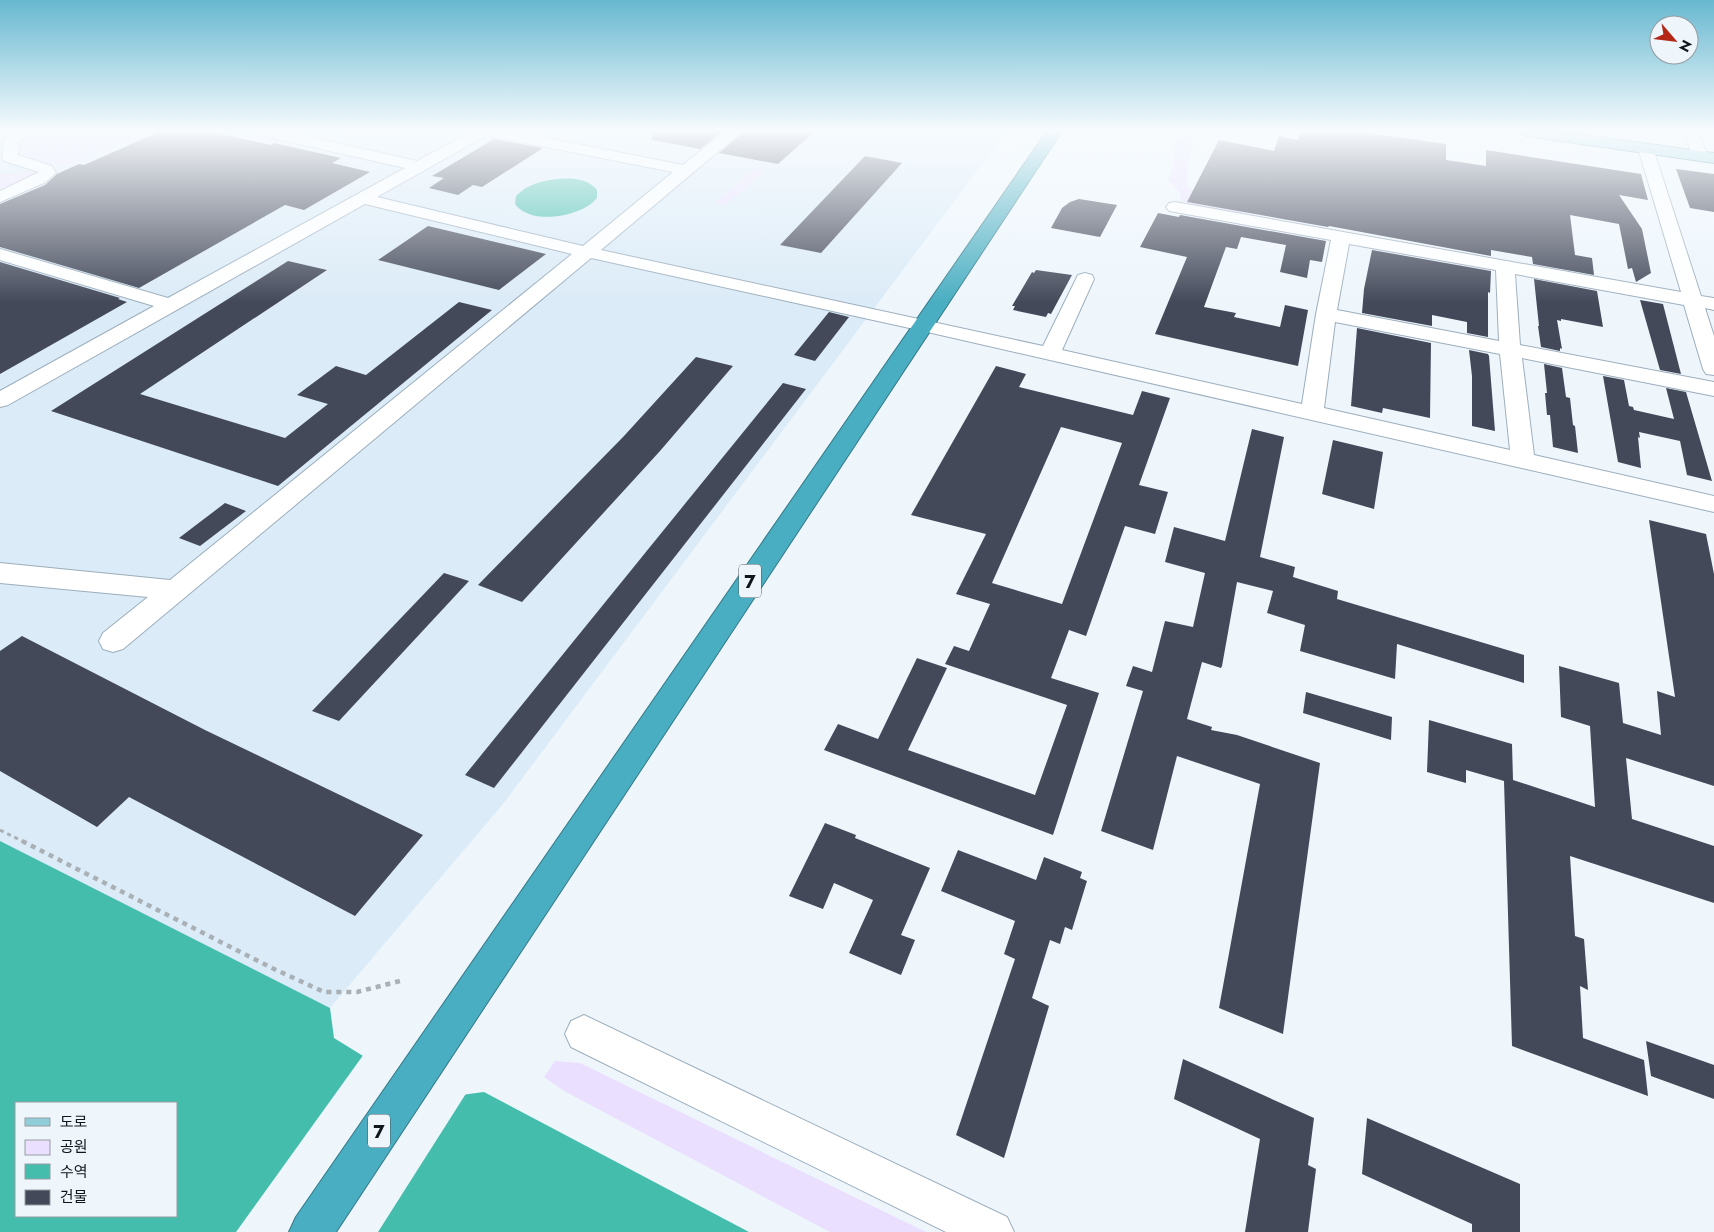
<svg xmlns="http://www.w3.org/2000/svg" width="1714" height="1232" viewBox="0 0 1714 1232" font-family="Jost,'Noto Sans KR',sans-serif">
  <rect width="100%" height="100%" fill="#eef6fc"/>
  <path fill="#dbebf7" d="M0,131H1007L503,804L330,1008L0,845V152L3,150L0,149Z"/>
  <g fill="#eadffe">
    <path d="M51,131H152L66,167L23,156V143Z"/>
    <path d="M345,131H389L360,139L347,136Z"/>
    <path d="M1189,137L1194,140L1187,172V187L1201,194L1246,208L1242,214L1215,210L1181,201L1180,193L1168,180L1174,165V146L1178,139Z"/>
    <path d="M755,169L765,171L725,205L714,203Z"/>
    <path d="M33,172L38,176L7,189L0,188V174Z"/>
    <path d="M555,1061L580,1063L926,1232H830L564,1091L544,1077Z"/>
  </g>
  <g fill="#45bdad" fill-rule="evenodd">
    <path d="M558,179C571,178 587,178 597,190V198C582,217 530,226 515,204L516,196C527,184 542,181 558,179Z"/>
    <path d="M0,841L330,1008L334,1038L389,1072L438,1098L484,1092L749,1232H0ZM16,1103H176V1216H16Z"/>
  </g>
  <path fill="#eef6fc" d="M364,1054L439,1096L467,1092L378,1232H236Z"/>
  <g fill="#44495a" fill-rule="evenodd">
    <path d="M161,131H207L271,145L274,143L341,158L332,163L370,172L304,210L285,205L139,288L0,247V204L45,185L57,174L79,164L84,165Z"/>
    <path d="M653,131H723L700,149L652,140Z"/>
    <path d="M743,131H815L778,164L719,153L740,135Z"/>
    <path d="M1301,131H1353L1446,144V160L1486,166V150L1641,174L1648,200L1619,195L1642,229L1651,273L1636,282L1632,268L1628,269L1619,224L1570,215L1575,255L1592,258L1594,275L1533,264L1532,257L1491,250V256L1329,226L1328,227L1187,202L1219,140L1274,151L1279,136L1298,140Z"/>
    <path d="M494,139L543,148L482,187L473,185L458,195L429,188L444,178L432,176Z"/>
    <path d="M865,156L902,163L821,253L780,245Z"/>
    <path d="M1676,169L1714,174V212L1690,208Z"/>
    <path d="M1079,199L1117,205L1100,237L1051,228L1062,208L1070,202Z"/>
    <path d="M1158,213L1179,217L1180,215L1326,241L1322,262L1310,260L1307,278L1280,272L1286,245L1241,237L1237,249L1226,247L1204,307L1236,313L1234,317L1280,327L1285,305L1308,310L1298,366L1155,334L1187,257L1140,247Z"/>
    <path d="M428,226L546,254L499,290L378,260Z"/>
    <path d="M1372,250L1491,271L1490,293L1488,292V337L1467,333V322L1432,315V326L1362,313L1364,289Z"/>
    <path d="M288,261L327,270L140,394L285,438L328,404L297,395L336,366L366,375L459,302L492,310L278,486L51,411Z"/>
    <path d="M0,262L120,298L118,299L127,302L0,374Z"/>
    <path d="M1036,270L1072,275L1051,314L1048,313L1046,317L1013,310L1015,306H1012L1032,272L1034,273Z"/>
    <path d="M1534,279L1597,291L1603,327L1561,319V321L1557,320L1562,349L1560,348V351L1541,347L1538,326H1539Z"/>
    <path d="M1640,300L1663,304L1681,374L1660,370Z"/>
    <path d="M829,312L849,317L815,361L794,355Z"/>
    <path d="M1357,328L1431,343L1430,418L1383,408L1382,413L1351,406Z"/>
    <path d="M1469,350L1488,354L1489,356L1495,431L1472,426V376Z"/>
    <path d="M696,357L733,366L660,451L522,602L478,585L624,436Z"/>
    <path d="M1544,364L1562,368L1566,397L1570,398L1573,425L1575,426L1578,453L1553,447L1550,415H1547L1545,393H1547Z"/>
    <path d="M996,366L1026,374L1019,387L1133,415L1142,391L1170,398L1139,485L1168,492L1155,534L1125,526L1086,636L1069,630L1051,678L1099,693L1053,835L824,750L838,724L878,739L917,658L947,668L908,750L1035,795L1067,705L945,664L954,646L969,651L990,604L956,594L986,534L911,515ZM1061,427L1122,443L1062,604L992,583Z"/>
    <path d="M1603,376L1624,380L1629,406L1633,407L1634,410L1674,419L1666,388L1686,392L1712,481L1687,475L1680,441L1639,432L1640,438L1638,437L1641,468L1618,462Z"/>
    <path d="M783,383L806,389L494,788L465,775Z"/>
    <path d="M1252,429L1284,437L1260,557L1295,567L1293,577L1338,591L1337,599L1524,655V683L1397,644L1395,679L1300,651L1305,625L1267,613L1273,591L1237,582L1222,666L1221,668L1202,662L1187,719L1212,727L1211,730L1237,735L1320,763L1283,1034L1219,1008L1260,784L1177,756L1153,850L1101,831L1143,691L1126,686L1133,666L1152,672L1165,621L1193,627L1205,573L1165,562L1174,527L1225,541Z"/>
    <path d="M1333,440L1383,452L1374,509L1322,494Z"/>
    <path d="M225,503L246,511L200,546L179,538Z"/>
    <path d="M1649,520L1706,534L1714,574V786L1626,758L1632,819L1714,846V903L1570,856L1575,936L1584,939L1588,990L1580,986L1583,1038L1644,1060L1648,1096L1512,1046L1504,781L1466,770V783L1427,772L1429,720L1512,744L1513,780L1595,807L1590,726L1561,717L1559,666L1619,683L1623,723L1661,735L1657,691L1675,697Z"/>
    <path d="M444,573L469,581L339,721L312,711Z"/>
    <path d="M22,636L205,730L423,835L355,916L129,797L97,827L0,771V651Z"/>
    <path d="M1306,692L1392,717L1391,740L1303,713Z"/>
    <path d="M825,823L856,835L855,838L930,868L901,935L915,940L901,975L849,953L873,900L834,883L823,909L789,896Z"/>
    <path d="M958,850L1036,880L1044,857L1082,872L1080,878L1087,881L1072,930L1065,927L1060,944L1050,940L1032,998L1049,1006L1004,1158L956,1135L1015,959L1004,954L1015,921L941,891Z"/>
    <path d="M1646,1041L1714,1065V1099L1651,1076Z"/>
    <path d="M1183,1059L1314,1118L1308,1165L1316,1169L1308,1232H1245L1260,1139L1174,1099Z"/>
    <path d="M1367,1118L1520,1184V1232H1472V1224L1362,1174Z"/>
  </g>
  <g fill="none" stroke-linecap="round" stroke-linejoin="round">
    <g stroke="#9caebd" stroke-width="2">
      <g id="minor">
        <path d="M16,131H37L34,134L20,140L18,155L52,166L56,173L44,183L0,202V191L39,172L4,161L2,158C4,144 2,136 16,131Z"/>
        <path d="M256,131H282L417,161L473,131H511L683,165L725,131H741L739,134L601,250L1043,346L1076,279L1078,275L1085,273L1092,275L1094,279L1062,350L1302,404L1316,314L1331,240L1175,212L1169,211L1166,207L1169,203L1175,202L1681,292L1638,148L1640,145H1652L1701,296L1714,298V310L1705,308L1714,336V375L1706,374L1703,369L1684,305L1515,274L1520,345L1714,382V396L1522,358L1534,455L1714,496V512L923,331L591,258L123,649L113,652L103,649L99,641L103,633L148,597L0,583V563L170,580L572,254L365,204L8,405L0,407V391L154,306L0,260V249L168,298L405,168L264,136L259,134ZM487,135L490,136L673,172L583,246L377,197ZM1349,244L1496,270L1499,341L1337,310ZM1335,322L1500,354L1510,450L1324,408Z"/>
        <path d="M1683,131H1697L1708,156L1706,159H1694Z"/>
        <path d="M584,1015L1007,1217L1014,1232H946L571,1047L565,1034L571,1021Z"/>
      </g>
    </g>
    <g stroke="#357987" stroke-width="2">
      <path id="major" d="M1518,131H1555L1714,153V163L1526,136L1521,134Z"/>
    </g>
    <g stroke="#357987" stroke-width="2">
      <path id="highway" d="M1047,131H1062L336,1232H289L296,1217Z"/>
    </g>
    <path stroke="#a9b0b6" stroke-width="3" stroke-dasharray="4 4" stroke-linecap="butt" d="M0,830L24,842"/>
    <path stroke="#a9b0b6" stroke-width="4.5" stroke-dasharray="5 5" stroke-linecap="butt" d="M22,841L272,968L324,992H357L400,981"/>
    <use href="#minor" fill="#fff" fill-rule="evenodd"/>
    <use href="#major" fill="#92ceda" fill-rule="evenodd"/>
    <use href="#highway" fill="#49aec1" fill-rule="evenodd"/>
  </g>
  <linearGradient id="sky" x2="0" y2="1"><stop stop-color="#67b8d0"/><stop offset="0.43" stop-color="#f7fbfe"/><stop offset="1" stop-color="#f7fbfe" stop-opacity="0"/></linearGradient>
  <rect width="1714" height="303" fill="url(#sky)"/>
  <g text-anchor="middle" stroke-width="5" stroke-linejoin="round" paint-order="stroke">
    <g fill="#eef6fc" stroke="#53595f" stroke-width="1">
      <rect x="739" y="564.5" width="22" height="33" rx="4"/>
      <rect x="368" y="1114.5" width="22" height="33" rx="4"/>
    </g>
    <g font-size="19" font-weight="bold" fill="#10161c">
      <text x="750" y="588">7</text>
      <text x="379" y="1138">7</text>
    </g>
  </g>
  <rect x="15" y="1102" width="162" height="115" fill="#eef6fc" stroke="#959ca2"/>
  <rect x="25" y="1118" width="25" height="8" fill="#92ceda" stroke="#959ca2"/>
  <text x="60" y="1127" font-size="15" fill="#10161c">도로</text>
  <rect x="25" y="1140" width="25" height="15" fill="#eadffe" stroke="#959ca2"/>
  <text x="60" y="1152" font-size="15" fill="#10161c">공원</text>
  <rect x="25" y="1164" width="25" height="15" fill="#45bdad" stroke="#959ca2"/>
  <text x="60" y="1177" font-size="15" fill="#10161c">수역</text>
  <rect x="25" y="1190" width="25" height="15" fill="#44495a" stroke="#959ca2"/>
  <text x="60" y="1202" font-size="15" fill="#10161c">건물</text>
  <g transform="translate(1674 40) rotate(118)"><circle r="24" fill="#eef6fc" stroke="#959ca2"/>
  <path d="M0-4L9 19L0 12L-9 19Z" fill="#b42714"/>
  <text y="-8" font-size="14" font-weight="bold" text-anchor="middle" fill="#10161c">N</text>
  </g>
</svg>
